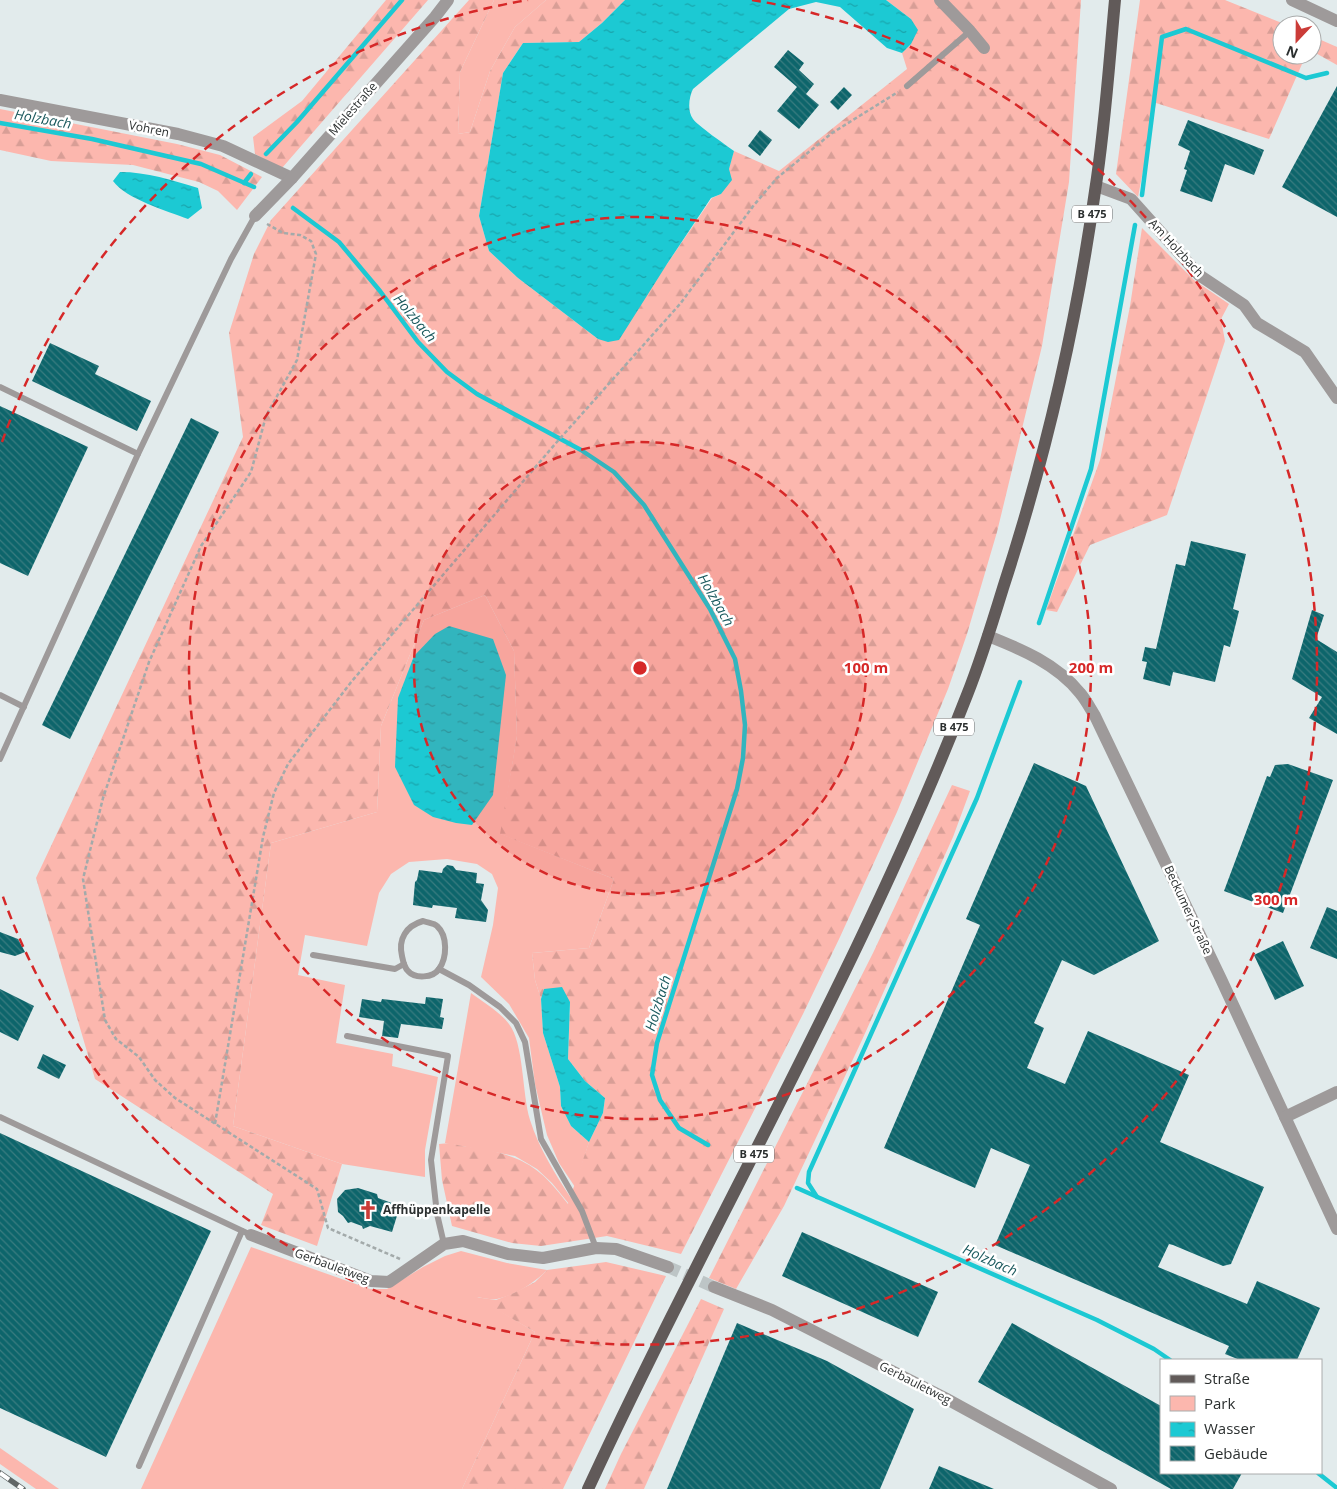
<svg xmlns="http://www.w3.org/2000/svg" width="1337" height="1489" viewBox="0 0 1337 1489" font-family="'Open Sans',sans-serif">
  <defs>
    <pattern id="forest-firs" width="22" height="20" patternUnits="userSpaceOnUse" patternTransform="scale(1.25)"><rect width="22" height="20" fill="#fcb7ae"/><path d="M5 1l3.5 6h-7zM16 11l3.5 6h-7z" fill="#d89e96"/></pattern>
    <pattern id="water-ripples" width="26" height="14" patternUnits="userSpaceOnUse" patternTransform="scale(1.25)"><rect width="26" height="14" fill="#1cc9d3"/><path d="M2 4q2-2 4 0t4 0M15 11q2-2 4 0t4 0" fill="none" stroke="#19a4ac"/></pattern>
    <pattern id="building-back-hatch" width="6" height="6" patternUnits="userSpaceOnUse" patternTransform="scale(1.25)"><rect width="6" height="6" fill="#0d656b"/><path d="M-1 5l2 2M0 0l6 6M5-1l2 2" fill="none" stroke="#3a7c80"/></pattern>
  </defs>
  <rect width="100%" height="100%" fill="#e2ebec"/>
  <g fill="#fcb7ae">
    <path d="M494,0H546L515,27L490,71L470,132L458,134L460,72Z"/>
    <path d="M485,595L514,651L517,736L501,834L614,879L589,948L532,953L535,980L541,999L543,1033L560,1087L561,1106L571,1126L589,1142L575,1187L559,1163L547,1135L535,1084L529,1038L509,1004L481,977L493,925L498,888L492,874L477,864L447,859L409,862L391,874L379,893L367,946L305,935L298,975L345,985L336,1043L393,1054L392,1066L438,1077L425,1150V1177L342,1164L233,1126L271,843L377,812L381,726L424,620Z"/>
    <path d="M471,993C484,1003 499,1011 509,1024C524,1043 522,1094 530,1120C539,1148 555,1174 571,1198L569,1204L552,1183L537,1169L515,1156L445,1143Z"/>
    <path d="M251,1247L370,1289H387L423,1267L445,1256L461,1251L507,1263L547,1270C534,1283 516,1295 497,1299C491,1300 483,1298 477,1297L535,1332L462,1489H141Z"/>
    <path d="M0,1448L59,1489H36L0,1464Z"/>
  </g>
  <g fill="url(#forest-firs)">
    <path d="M386,0H428L282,168L255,154L253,137L302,101Z"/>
    <path d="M469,0H494L460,72L458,134L470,132L490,71L515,27L546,0H625L602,23L579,42L523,43L503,73L479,216L489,251L518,278L598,339L667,264L712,198L721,194L734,151L779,171L907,69L902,53L911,44V19L886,0H1081L1069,182L1042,346L997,532L967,634L948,689L897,812L840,937L803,1014L681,1254L607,1236L541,1246L512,1243L452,1226L442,1180L439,1144L450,1143C462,1147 473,1147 484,1149C528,1159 541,1169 568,1204L589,1142L603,1113L605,1098L585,1081L568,1059L570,1002L545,989L541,999L535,980L532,953L589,948L614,879L500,834L517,736L514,651L485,595L424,620L381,726L377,812L271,843L233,1126L342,1164L317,1246L261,1225L273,1194L95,1079L36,878L243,437L229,333L254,254L271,220Z"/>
    <path d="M1140,0H1225L1287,25H1282V55H1306L1269,139L1156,103L1138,197L1116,174Z"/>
    <path d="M1312,36L1337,47V65L1312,51Z"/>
    <path d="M0,109L177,144L220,155L262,177L237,210L218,191L199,182L133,165L51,161L0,150Z"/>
    <path d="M1142,228L1194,280L1229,304L1221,319L1225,341L1167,515L1090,545L1057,612L1046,610L1100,460L1130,306Z"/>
    <path d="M952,785L970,791L953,837L862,1040L784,1206L736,1289L709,1278L873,953Z"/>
    <path d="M606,1262L666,1276L563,1489H462L535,1332L475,1297L496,1300L514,1293L535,1282L547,1270Z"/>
    <path d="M701,1299L724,1309L644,1489H605L621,1454Z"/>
  </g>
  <g fill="url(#water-ripples)">
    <path d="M625,0H886L911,19L918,30L911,44L902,53L887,48L840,7L816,2L789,9L693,89C689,97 687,111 693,119C698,126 726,145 734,151L729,169L732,180L721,194L711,198L667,264L619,340L608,342L598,339L518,278L489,251L479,216L503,73L523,43L579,42L602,23Z"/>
    <path d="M120,172C147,172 172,180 198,188L202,208L188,219C167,211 126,199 113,181Z"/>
    <path d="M449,626L493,639L506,675L493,795L472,825L456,823L433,817L414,805L395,767L398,698L414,656L435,634Z"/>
    <path d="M562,987L570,1002L568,1059L585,1081L605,1098L603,1113L589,1142L571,1126L561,1106L560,1087L543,1033L541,999L544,989Z"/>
  </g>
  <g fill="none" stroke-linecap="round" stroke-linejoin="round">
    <g stroke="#1cc9d3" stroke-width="4.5">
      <path d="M0,123L92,139L201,164L254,187"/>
      <path d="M266,154L297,122L402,0"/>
      <path d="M244,183L251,174"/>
      <path d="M1142,195L1162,37L1186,29L1306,78L1327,73"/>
      <path d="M293,208L339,242L380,291L418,342L447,372L477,394L581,450L614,472L644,505L710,609L735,659L741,691L745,725L743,758L737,789L657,1043L652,1075L660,1100L679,1128L708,1145"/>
      <path d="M1039,623L1091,469L1135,225"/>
      <path d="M797,1188L1097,1320L1154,1349L1170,1360"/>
      <path d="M817,1197L808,1183L809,1172L977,798L1020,682"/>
      <path d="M1318,1473L1337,1488"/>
    </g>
  </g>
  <g fill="url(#building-back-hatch)">
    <path d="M788,50L804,63L799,70L814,84L806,94L819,105L799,129L777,111L797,87L774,67Z"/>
    <path d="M1337,86V217L1282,187Z"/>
    <path d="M844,87L852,95L838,110L830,102Z"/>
    <path d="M1188,120L1264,150L1254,175L1225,164L1212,202L1180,191L1187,170L1184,169L1190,151L1178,145Z"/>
    <path d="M760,130L772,140L760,156L748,146Z"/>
    <path d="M50,343L99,366L95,374L151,401L137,431L32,381Z"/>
    <path d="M0,406L88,447L28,576L0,563Z"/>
    <path d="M191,418L219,432L70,739L42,725Z"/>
    <path d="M1191,541L1246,554L1233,609L1239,611L1230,647L1224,645L1215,682L1173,672L1170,686L1143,679L1147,662L1142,661L1145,647L1156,649L1176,564L1185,566Z"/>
    <path d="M1312,610L1324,615L1316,639L1337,652V734L1309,718L1322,697L1292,679Z"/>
    <path d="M1034,763L1086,786L1159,941L1094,975L1062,960L1034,1023L1044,1028L1027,1068L1065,1084L1088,1031L1189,1075L1160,1142L1264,1187L1231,1264L1223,1266L1173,1245L1169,1244L1158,1267L1247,1304L1257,1281L1320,1308L1297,1360H1240L1225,1354L1229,1346L995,1245L1030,1165L991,1148L975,1188L884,1148L980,925L966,919Z"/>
    <path d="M1288,764L1333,780L1283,913L1224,891L1267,776L1270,777L1275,765Z"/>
    <path d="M447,865L453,866L456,870L477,873L476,883L484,884L481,900L488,910L486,922L455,918L457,908L433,905L432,908L413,905L415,882L417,880L419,870L442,873L443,869Z"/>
    <path d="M1327,907L1337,911V959L1310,948Z"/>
    <path d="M0,932L18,939L25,952L15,956L0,952Z"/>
    <path d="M1283,941L1304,986L1275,1000L1254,955Z"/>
    <path d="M0,989L34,1006L18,1041L0,1032Z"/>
    <path d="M426,997L443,999L440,1017L444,1018L442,1029L401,1024L398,1038L382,1036L384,1021L359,1017L362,999L381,1002L382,999L425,1004Z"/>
    <path d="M43,1054L66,1065L59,1079L37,1068Z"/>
    <path d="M0,1133L211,1231L106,1457L0,1408Z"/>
    <path d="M358,1188L377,1194L378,1198L400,1206L392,1232L370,1226L363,1229L362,1226L351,1222L348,1223L343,1216L338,1212L337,1199L345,1190Z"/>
    <path d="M802,1232L938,1292L918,1337L782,1276Z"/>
    <path d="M737,1323L827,1361L914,1409L880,1489H667Z"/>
    <path d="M1012,1323L1161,1406V1473H1242L1233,1489H1171L978,1382Z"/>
    <path d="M939,1466L994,1489H929Z"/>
  </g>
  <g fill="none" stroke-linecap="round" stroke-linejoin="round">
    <path stroke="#bdc5c6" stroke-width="12" stroke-dasharray="12 6" stroke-linecap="butt" d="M668,1267L714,1287"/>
    <g stroke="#a3aaaa" stroke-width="2.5" stroke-dasharray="4 2.5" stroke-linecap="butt">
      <path d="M267,224L283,233L300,235L311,241L316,254L297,360L266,416L251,472L201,546L149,662L103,798L83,879L105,1020L116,1039L139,1057L155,1080L175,1098L317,1189L328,1228L400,1259"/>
      <path d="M215,1124L263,837L274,793L288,764L352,681L556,443L680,304L754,205L777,178L832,133L898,92"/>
    </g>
    <g stroke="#9e9a9a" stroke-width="6">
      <path d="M907,86L970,31"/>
      <path d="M0,387L138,454"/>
      <path d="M0,695L24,707"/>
      <path d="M0,759L138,454L231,259L255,216"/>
      <path d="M423,921C428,923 434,923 437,926C448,936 447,958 439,969C433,978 415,979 408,971C404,967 403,961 402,956C398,939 406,926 423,921Z"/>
      <path d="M313,955L395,969L404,964"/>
      <path d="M439,969L469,985L500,1007L516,1023L525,1042L541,1139L582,1211L596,1248"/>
      <path d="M347,1036L448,1056L431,1160L437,1214L444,1244"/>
      <path d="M0,1117L251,1235"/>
      <path d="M139,1466L242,1231"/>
    </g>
    <g stroke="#9e9a9a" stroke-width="12">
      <path d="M940,0L970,31L984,48"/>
      <path d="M1292,0L1337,21"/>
      <path d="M0,100L178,134L223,146L292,178"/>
      <path d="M1096,186L1131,199L1199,275L1244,305L1257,323L1305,352L1337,398"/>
      <path d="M255,216L292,178L435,17L448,0"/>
      <path d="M251,1235L371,1281L389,1282L444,1244L463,1241L508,1254L543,1258L596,1248L616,1249L668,1267"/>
      <path d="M714,1287L772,1310L945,1398L1111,1489"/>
    </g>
    <g stroke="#9e9a9a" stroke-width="12">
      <path d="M988,636C1021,649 1057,664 1080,693C1086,700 1090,708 1095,716L1221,979L1337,1229"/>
      <path d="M1285,1117L1337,1092"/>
    </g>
    <path stroke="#615a59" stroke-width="12" d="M588,1489C711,1223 861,968 967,695C981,660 992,624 1003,588C1045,459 1076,326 1095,191C1105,128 1109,64 1115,0"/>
    <g stroke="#616767" stroke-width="5.5">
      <path id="rail" d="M0,1473L23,1489"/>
    </g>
    <use href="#rail" stroke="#fff" stroke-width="4" stroke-dasharray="11" stroke-linecap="butt"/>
  </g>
  <circle cx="640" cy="668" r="226" fill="#d62828" fill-opacity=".12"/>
  <g fill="none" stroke="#d62828" stroke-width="2.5" stroke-dasharray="9 6">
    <circle cx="640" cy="668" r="226"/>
    <circle cx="640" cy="668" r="451"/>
    <path d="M2 442A677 677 0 0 1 528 0M752 0A677 677 0 1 1 2 894"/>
  </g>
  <defs>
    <g id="church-bare" transform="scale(1.5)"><path d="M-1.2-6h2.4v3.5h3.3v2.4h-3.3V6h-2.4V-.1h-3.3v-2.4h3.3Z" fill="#cb3c38" stroke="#fff" stroke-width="2.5" paint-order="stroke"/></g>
  </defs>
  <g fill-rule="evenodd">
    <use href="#church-bare" x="368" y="1210"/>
  </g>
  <g text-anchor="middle" stroke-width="5" stroke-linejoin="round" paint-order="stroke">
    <g fill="#fff" stroke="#6b6d6d" stroke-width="1">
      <rect x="1072" y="205.5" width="40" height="17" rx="4"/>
      <rect x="934" y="718.5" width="40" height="17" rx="4"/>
      <rect x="734" y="1145.5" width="40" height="17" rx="4"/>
    </g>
    <g font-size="11" font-weight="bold" fill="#2b2f2f">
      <text x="1092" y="218">B 475</text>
      <text x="954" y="731">B 475</text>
      <text x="754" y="1158">B 475</text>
    </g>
    <g font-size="12" fill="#2b2f2f" stroke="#fff">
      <text transform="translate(353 109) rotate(-49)" y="4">Mielestraße</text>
      <text transform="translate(149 129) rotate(11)" y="4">Vohren</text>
      <text transform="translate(1176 248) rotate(47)" y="4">Am Holzbach</text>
      <text transform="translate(1188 910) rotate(65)" y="4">Beckumer Straße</text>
      <text transform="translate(332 1266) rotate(20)" y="4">Gerbauletweg</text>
      <text transform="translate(915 1383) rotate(27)" y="4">Gerbauletweg</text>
    </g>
    <g font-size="12" font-weight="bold" fill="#2b2f2f" stroke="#fff" text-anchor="start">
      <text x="383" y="1214">Affhüppenkapelle</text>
    </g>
    <g font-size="14" font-style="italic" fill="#1a595d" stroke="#fff">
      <text transform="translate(43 119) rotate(10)" y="5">Holzbach</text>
      <text transform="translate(415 318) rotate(50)" y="5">Holzbach</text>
      <text transform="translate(716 600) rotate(60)" y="5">Holzbach</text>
      <text transform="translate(658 1003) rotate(-73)" y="5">Holzbach</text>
      <text transform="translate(990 1260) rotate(24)" y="5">Holzbach</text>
    </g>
  </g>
  <circle cx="640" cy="668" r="8" fill="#d62828" stroke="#fff" stroke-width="2.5"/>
  <g font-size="15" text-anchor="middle" font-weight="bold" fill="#d62828" stroke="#fff" stroke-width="5" stroke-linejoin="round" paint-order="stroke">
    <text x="866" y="673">100 m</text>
    <text x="1091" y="673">200 m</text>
    <text x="1276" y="905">300 m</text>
  </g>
  <rect x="1160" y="1359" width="162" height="115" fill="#ffffff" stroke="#aaacac"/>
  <rect x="1170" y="1375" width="25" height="8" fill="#615a59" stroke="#aaacac"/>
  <text x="1204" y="1384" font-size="15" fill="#2b2f2f">Straße</text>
  <rect x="1170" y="1396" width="25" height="15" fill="#fcb7ae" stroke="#aaacac"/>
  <text x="1204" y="1409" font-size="15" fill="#2b2f2f">Park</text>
  <rect x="1170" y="1422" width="25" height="15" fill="url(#water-ripples)" stroke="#aaacac"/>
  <text x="1204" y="1434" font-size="15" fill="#2b2f2f">Wasser</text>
  <rect x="1170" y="1446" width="25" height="15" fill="url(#building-back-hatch)" stroke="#aaacac"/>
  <text x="1204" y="1459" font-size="15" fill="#2b2f2f">Gebäude</text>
  <g transform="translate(1297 40) rotate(202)"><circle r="24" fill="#ffffff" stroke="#aaacac"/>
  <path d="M0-4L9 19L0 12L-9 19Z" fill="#cb3c38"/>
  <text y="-8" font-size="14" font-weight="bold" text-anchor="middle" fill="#2b2f2f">N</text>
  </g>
</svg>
